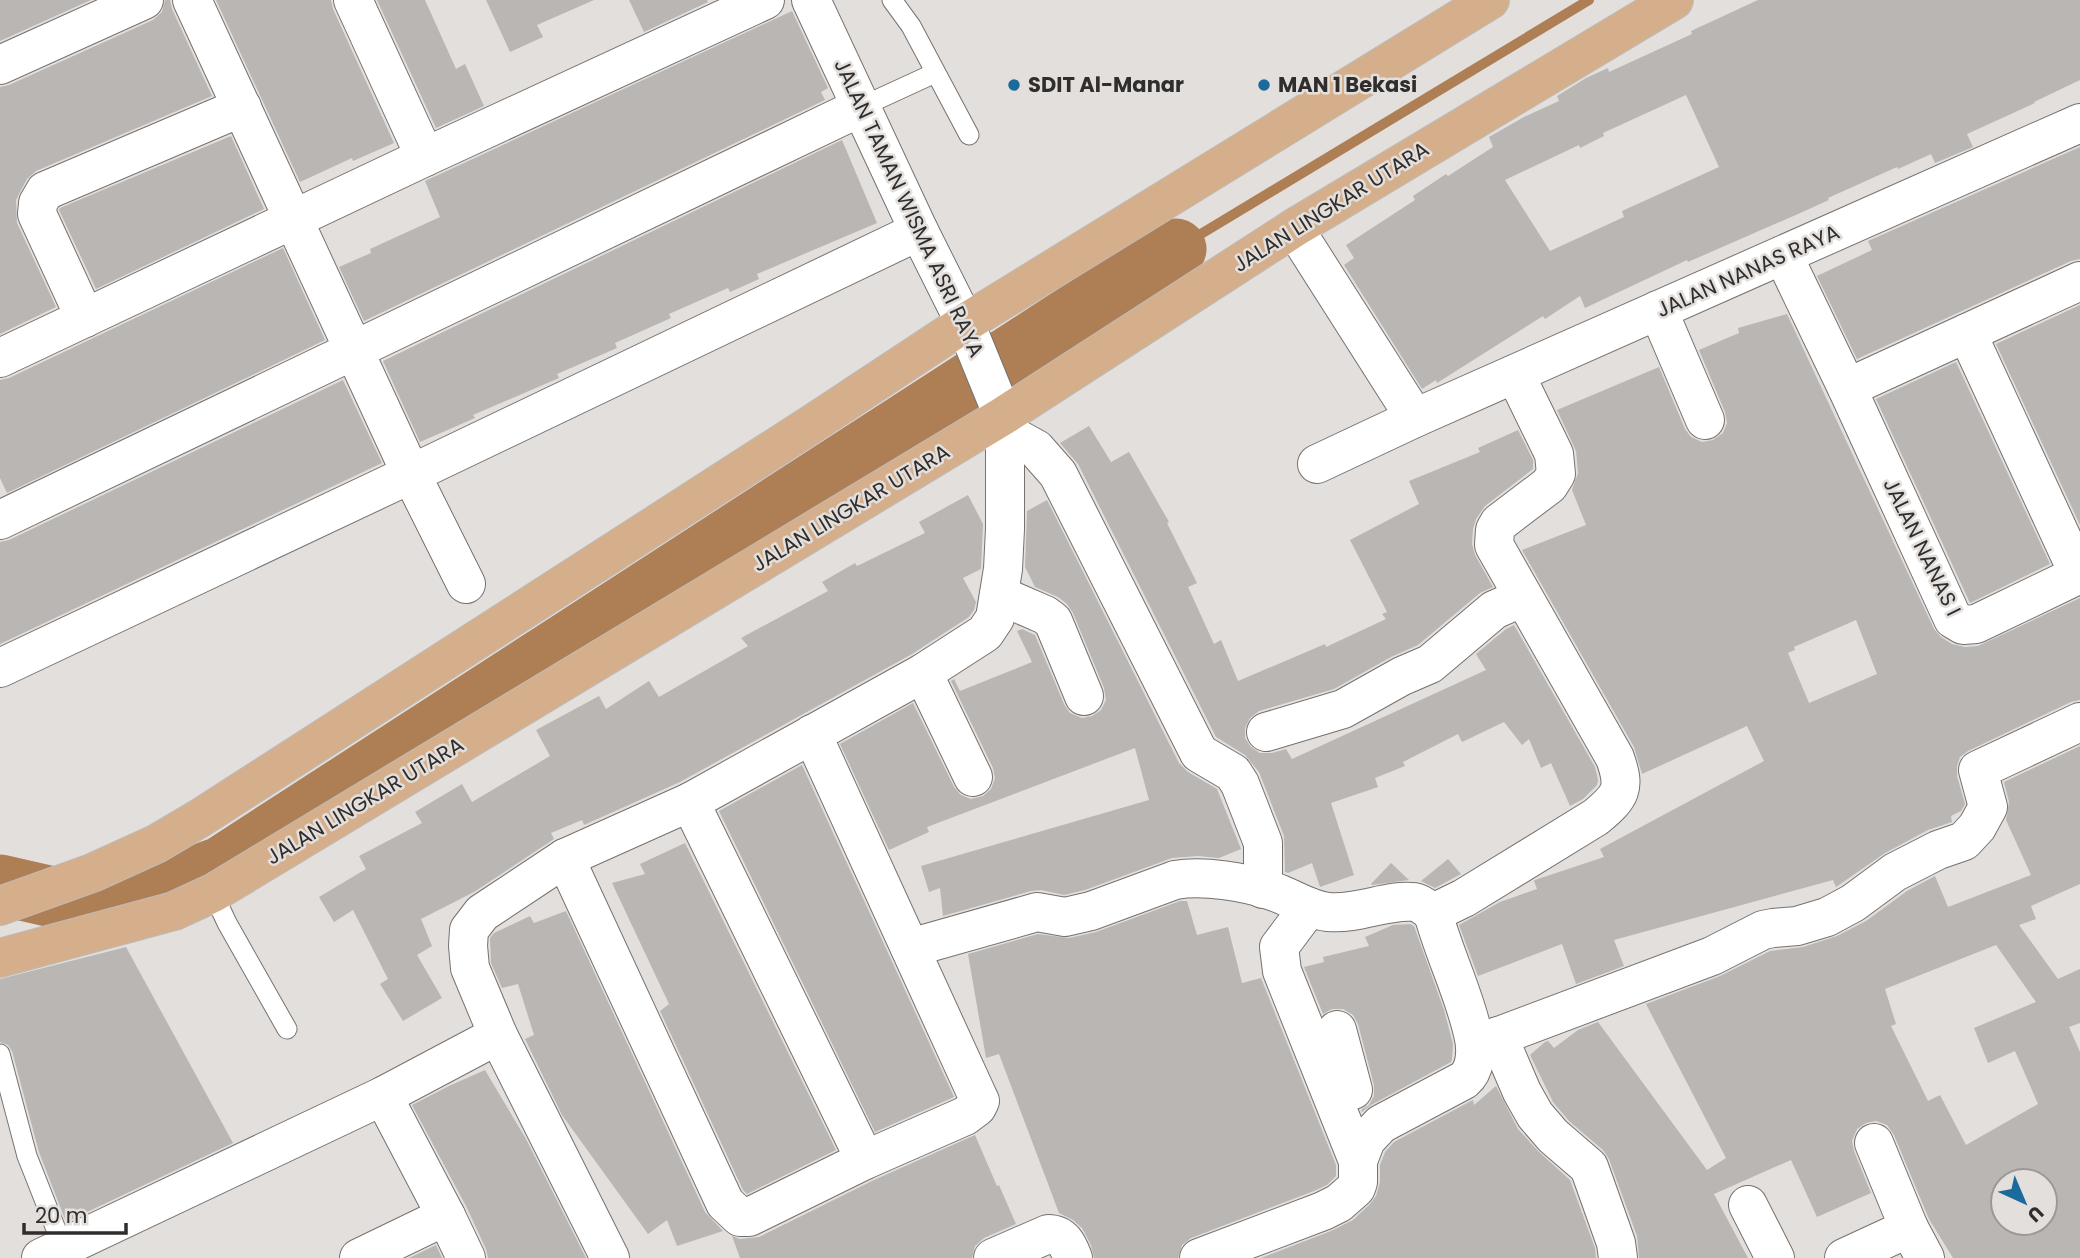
<svg xmlns="http://www.w3.org/2000/svg" width="2080" height="1258" viewBox="0 0 2080 1258" font-family="Poppins,sans-serif">
  <rect width="100%" height="100%" fill="#e3dfdc"/>
  <g fill="none" stroke-linecap="round" stroke-linejoin="round">
    <path stroke="#ae7e54" stroke-width="10" d="M1176,249L1589,0"/>
    <path stroke="#ae7e54" stroke-width="61" d="M0,885L105,909L221,867L1176,249"/>
  </g>
  <g fill="#bab6b3" fill-rule="evenodd">
    <path d="M0,0H91L0,41Z"/>
    <path d="M165,0H170L172,9L212,96L36,171L27,179L16,200L17,223L56,307L0,334V87L9,85L153,20L162,12Z"/>
    <path d="M216,0H331L333,9L394,143L353,161L352,158L300,182Z"/>
    <path d="M377,0H425L456,69L465,64L484,106L436,128Z"/>
    <path d="M486,0H594L537,25L543,37L510,52Z"/>
    <path d="M629,0H707L708,2L644,32Z"/>
    <path d="M1758,0H2080V80L2034,102L2035,103L1967,134L1973,147L1935,163L1931,154L1898,169L1897,167L1828,198L1829,200L1798,214L1688,262L1687,260L1585,308L1580,296L1545,319L1543,316L1437,383L1436,380L1422,389L1344,265L1354,258L1346,245L1415,200L1413,196L1446,174L1448,176L1493,147L1489,137L1524,117L1559,101L1557,96L1586,78L1608,68L1609,72L1692,34L1691,31ZM1686,95L1719,167L1622,211L1624,217L1550,251L1505,180L1579,145L1580,148L1604,136L1603,133Z"/>
    <path d="M792,11L828,88L821,92L825,100L364,321L339,267L371,253L370,249L440,217L425,181Z"/>
    <path d="M231,136L264,209L96,289L59,210L60,208Z"/>
    <path d="M842,140L877,223L757,274L759,279L730,292L728,288L669,314L671,318L615,343L617,348L557,374L559,378L473,415L475,418L420,442L383,361Z"/>
    <path d="M2080,147V259L2071,261L1857,359L1817,276L1872,250L1868,241Z"/>
    <path d="M283,248L325,340L7,493L0,478V380L9,378Z"/>
    <path d="M2080,305V525L1996,344Z"/>
    <path d="M1787,314L1934,629L1941,637L1952,644L1965,647L1978,646L2080,598V700L2071,702L1968,751L1960,757L1957,766V776L1965,804L1961,811L1951,816L1952,822L1928,830L1885,853L1836,887L1833,880L1614,940L1624,966L1576,984L1562,944L1478,976L1459,925L1500,902L1537,889L1534,881L1535,880L1604,857L1600,849L1764,761L1747,726L1642,774L1634,747L1522,550L1586,525L1572,490L1578,473L1576,451L1557,410L1659,367L1685,429L1691,437L1702,442L1713,440L1723,433L1727,423L1725,412L1699,350L1739,333L1738,328ZM1856,620L1877,674L1809,703L1788,653L1795,650L1794,647Z"/>
    <path d="M1956,362L2050,564L1970,603L1876,399Z"/>
    <path d="M343,380L382,463L0,644V542L9,540Z"/>
    <path d="M1089,426L1111,462L1129,452L1169,522L1167,523L1197,583L1188,587L1214,644L1221,640L1238,681L1325,644L1326,647L1386,619L1382,614L1387,612L1350,540L1419,504L1409,481L1480,452L1478,448L1518,430L1533,460V469L1485,506L1476,519L1473,529L1472,544L1475,555L1493,587L1480,593L1418,645L1391,657L1334,689L1259,711L1250,718L1245,728V738L1251,747L1260,753H1272L1286,749L1292,759L1486,670L1476,654L1506,629L1514,625L1595,767L1598,780L1597,785L1583,799L1570,806L1551,763L1541,768L1529,739L1522,745L1504,722L1462,742L1458,734L1403,762L1405,766L1375,778L1378,787L1331,803L1354,875L1320,887L1312,863L1288,873L1285,872L1284,836L1259,772L1245,755L1216,737L1078,464L1060,443Z"/>
    <path d="M968,495L983,524L981,569L963,578L976,602L974,610L969,617L912,654L680,782L584,825L582,820L551,833L554,839L474,892L421,919L432,946L417,955L442,998L403,1021L380,984L388,979L353,910L334,922L319,897L366,869L359,856L422,823L415,812L462,784L472,802L550,756L536,730L599,696L606,709L649,681L659,697L748,646L741,638L828,591L822,582L855,563L857,566L925,533L919,522Z"/>
    <path d="M1047,500L1179,763L1188,772L1217,789L1241,849L1219,858L1198,856L1172,858L1085,890L1064,895L1041,890L1031,891L943,916L940,888L929,892L921,866L1149,800L1135,748L927,827L929,832L889,850L840,744L913,703L954,787L961,795L971,799L983,796L991,789L995,778L993,768L951,681L954,679L960,691L1032,662L1017,631L1022,629L1035,635L1064,704L1070,713L1082,718L1092,716L1101,710L1106,700L1104,688L1073,613L1067,604L1058,597L1035,587L1025,567L1027,511Z"/>
    <path d="M2080,746V884L2031,906L2036,919L2019,925L2058,979L2080,969V1023L2069,1027L2080,1052V1258H1953L1929,1219L1894,1135L1887,1125L1876,1121L1866,1123L1857,1129L1852,1141L1854,1151L1871,1193L1817,1217L1791,1160L1714,1194L1748,1258H1639L1637,1236L1609,1159L1603,1150L1569,1121L1553,1102L1530,1055L1545,1042L1548,1041L1554,1048L1578,1030L1598,1022L1707,1170L1726,1158L1646,1004L1720,976L1770,951L1803,947L1837,936L1866,921L1907,891L1935,876L1948,907L2031,875L2006,820L2009,802L2004,782ZM1996,945L2036,1002L1974,1028L1988,1063L2015,1051L2038,1104L1966,1145L1940,1095L1928,1101L1891,1026L1896,1024L1885,989ZM2003,1181H2045V1223H2003Z"/>
    <path d="M802,765L954,1097L875,1132L719,811Z"/>
    <path d="M685,843L836,1150L747,1194L743,1190L660,1011L669,1004L612,883L645,874L640,864Z"/>
    <path d="M1448,859L1461,874L1435,888L1421,881Z"/>
    <path d="M1391,863L1409,880L1372,885L1371,884Z"/>
    <path d="M1180,901H1187L1197,935L1228,927L1242,983L1261,978L1336,1165V1176L1327,1185L1314,1191L1191,1238L1182,1245L1178,1258H1094L1091,1245L1082,1228L1073,1220L1059,1213L999,1054L986,1058L968,954L1038,934L1069,938L1096,932Z"/>
    <path d="M566,911L705,1212L723,1231L677,1246L667,1220L648,1234L562,1115L525,1039L534,1035L518,984L502,988L491,963L490,938L494,933L530,916L534,923Z"/>
    <path d="M1410,924L1414,926L1444,1010L1453,1044L1452,1059L1451,1062L1371,1105L1362,1112L1361,1110L1369,1105L1374,1096V1085L1358,1024L1353,1015L1343,1009H1332L1323,1014L1304,967L1324,962L1323,957L1369,946L1365,937L1393,925Z"/>
    <path d="M126,947L233,1143L66,1222L39,1152L12,1051L8,1045L0,1042V979Z"/>
    <path d="M485,1070L526,1139L586,1258H488L486,1249L466,1206L412,1105L449,1086Z"/>
    <path d="M1496,1086L1518,1129L1539,1152L1570,1180L1595,1248L1596,1258H1261L1331,1231L1353,1220L1370,1204L1376,1196L1380,1182V1165L1385,1152L1394,1142L1473,1100L1474,1105Z"/>
    <path d="M975,1135L997,1186L999,1185L1016,1224L984,1238L975,1246L972,1258H740L732,1236L740,1239L759,1237L874,1180Z"/>
    <path d="M436,1245L442,1258H409Z"/>
  </g>
  <g fill="none" stroke-linecap="round" stroke-linejoin="round">
    <g stroke="#76726f" stroke-width="21">
      <g id="lane">
        <path d="M892,0L911,26L969,135"/>
        <path d="M861,107L935,73"/>
        <path d="M213,893L227,923L287,1029"/>
        <path d="M0,1054L27,1156L63,1247"/>
      </g>
    </g>
    <g stroke="#76726f" stroke-width="40">
      <g id="street">
        <path d="M192,0L411,474L466,584"/>
        <path d="M353,0L425,157"/>
        <path d="M0,65L144,0"/>
        <path d="M1294,228L1415,418"/>
        <path d="M1783,255L1847,388L1953,619L1963,625L1976,624L2080,574"/>
        <path d="M1658,310L1705,420"/>
        <path d="M85,318L37,214L38,203L45,191L242,107"/>
        <path d="M1967,333L2079,575"/>
        <path d="M0,358L425,157L765,0"/>
        <path d="M1847,388L2080,281"/>
        <path d="M1005,432L1036,449L1058,474L1199,753L1233,773L1240,784L1263,843V889"/>
        <path d="M1317,464L1415,418L2080,123"/>
        <path d="M0,520L861,107"/>
        <path d="M999,595L1045,615L1053,621L1084,696"/>
        <path d="M0,668L411,474L919,231"/>
        <path d="M923,673L973,777"/>
        <path d="M1266,732L1343,709L1402,676L1430,664L1494,610L1523,597"/>
        <path d="M690,802L865,1160"/>
        <path d="M565,858L725,1203L740,1217H749L865,1160L965,1116L977,1107L980,1101L978,1097L812,734"/>
        <path d="M1309,907L1279,947L1282,971L1358,1161"/>
        <path d="M910,948L1037,912L1065,917L1091,911L1175,880C1204,875 1245,882 1272,891C1291,897 1308,910 1328,912C1358,915 1388,899 1414,902C1421,903 1427,909 1433,913"/>
        <path d="M1337,1030L1353,1090"/>
        <path d="M1498,1036L1522,1092L1535,1115L1553,1136L1589,1167L1616,1243L1618,1258"/>
        <path d="M1475,1045L1712,956L1763,930L1773,928L1797,926L1827,917L1853,903L1895,872L1938,850L1964,841L1977,827L1988,807L1978,770L2080,722"/>
        <path d="M383,1096L446,1216L466,1258"/>
        <path d="M1874,1143L1909,1228L1925,1258"/>
        <path d="M1748,1205L1775,1258"/>
        <path d="M41,1258L383,1096L498,1035"/>
        <path d="M359,1258L446,1216"/>
        <path d="M610,1258L498,1035L470,968L468,946L469,930L482,913L565,858L690,802L923,673L985,633L995,618L1003,569L1005,529V432L1003,416L965,323L919,231L811,0"/>
        <path d="M993,1258L1048,1234C1063,1234 1068,1245 1073,1258"/>
        <path d="M1199,1258L1323,1211L1339,1203L1356,1188L1358,1182V1161L1366,1140L1381,1124L1464,1080C1476,1070 1477,1050 1473,1034C1464,993 1444,954 1433,913L1464,898L1596,817C1621,796 1626,789 1615,758L1494,545L1495,530L1499,523L1549,485L1556,474L1554,454L1515,374"/>
        <path d="M1844,1258L1909,1228"/>
      </g>
    </g>
    <g stroke="#bdbcbc" stroke-width="40">
      <g id="primary">
        <path d="M0,906L92,873L156,844L200,818L812,424L965,323L1490,0"/>
        <path d="M0,958L174,911L213,893L1003,416L1294,228L1674,0"/>
      </g>
    </g>
    <use href="#lane" stroke="#fff" stroke-width="19"/>
    <use href="#street" stroke="#fff" stroke-width="38"/>
    <use href="#primary" stroke="#d5af8b" stroke-width="38"/>
  </g>
  <g fill="#1b6a9c" stroke="#e3dfdc" stroke-width="2.5">
    <circle cx="1014" cy="85" r="7"/>
    <circle cx="1264" cy="85" r="7"/>
  </g>
  <g text-anchor="middle" stroke-width="5" stroke-linejoin="round" paint-order="stroke">
    <g font-size="21" font-weight="bold" fill="#302e2d" stroke="#e3dfdc" text-anchor="start">
      <text x="1028" y="92">SDIT Al-Manar</text>
      <text x="1278" y="92">MAN 1 Bekasi</text>
    </g>
    <g font-size="21" fill="#302e2d" stroke="#e3dfdc">
      <text transform="translate(1331 207) rotate(-32)" y="7">JALAN LINGKAR UTARA</text>
      <text transform="translate(909 208) rotate(65)" y="7">JALAN TAMAN WISMA ASRI RAYA</text>
      <text transform="translate(1748 271) rotate(-24)" y="7">JALAN NANAS RAYA</text>
      <text transform="translate(851 508) rotate(-31)" y="7">JALAN LINGKAR UTARA</text>
      <text transform="translate(1922 547) rotate(64)" y="7">JALAN NANAS I</text>
      <text transform="translate(365 801) rotate(-31)" y="7">JALAN LINGKAR UTARA</text>
    </g>
  </g>
  <g transform="translate(2024 1202) rotate(136)"><circle r="33" fill="#e3dfdc" stroke="#9b9896" stroke-width="2"/>
  <path d="M0-5L12 26L0 18L-12 26Z" fill="#1b6a9c"/>
  <text y="-10" font-size="19" font-weight="bold" text-anchor="middle" fill="#302e2d">U</text>
  </g>
  <path d="M24 1223v10h102v-10" fill="none" stroke="#302e2d" stroke-width="3.5"/>
  <text x="35" y="1223" font-size="21" fill="#302e2d" stroke="#e3dfdc" stroke-width="5" paint-order="stroke">20 m</text>
</svg>
